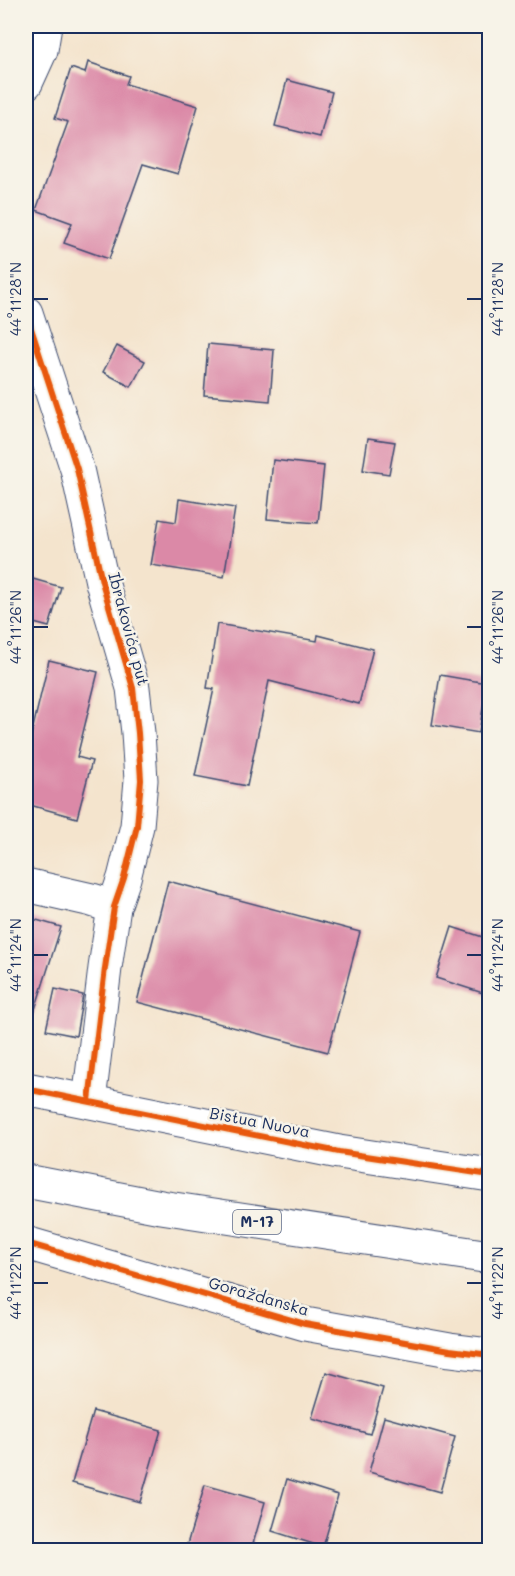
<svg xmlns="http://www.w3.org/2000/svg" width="515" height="1576" viewBox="0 0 515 1576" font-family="Mali,sans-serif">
  <rect width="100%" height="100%" fill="#f7f3e8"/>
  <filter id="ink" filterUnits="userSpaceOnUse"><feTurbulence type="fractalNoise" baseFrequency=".0167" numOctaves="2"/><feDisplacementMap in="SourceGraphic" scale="12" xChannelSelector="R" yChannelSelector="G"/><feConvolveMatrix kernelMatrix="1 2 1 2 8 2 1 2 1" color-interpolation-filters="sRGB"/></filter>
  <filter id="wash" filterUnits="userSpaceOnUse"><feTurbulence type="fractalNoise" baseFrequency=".008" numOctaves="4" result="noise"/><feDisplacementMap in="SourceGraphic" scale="24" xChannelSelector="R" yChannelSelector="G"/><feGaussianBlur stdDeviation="1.35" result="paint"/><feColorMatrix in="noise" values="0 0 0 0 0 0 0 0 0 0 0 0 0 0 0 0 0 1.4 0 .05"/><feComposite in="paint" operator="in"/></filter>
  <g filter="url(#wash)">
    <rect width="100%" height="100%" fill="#f4e4cd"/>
    <g id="blocks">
      <g fill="#db89a7">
        <path d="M88,62L129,76L126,84L198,106L178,174L143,164L109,259L64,243L72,223L36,210L68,122L55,118L71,68L85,73Z"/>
        <path d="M287,80L332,92L320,137L275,126Z"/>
        <path d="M208,344L274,350L270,401L204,395Z"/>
        <path d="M117,346L145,361L131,387L103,372Z"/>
        <path d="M368,438L395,442L389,474L363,470Z"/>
        <path d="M273,460L324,466L318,523L267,519Z"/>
        <path d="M179,499L235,508L224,577L151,565L159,519L176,522Z"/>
        <path d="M26,577L61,587L49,627L26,621Z"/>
        <path d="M217,624L317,641L318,635L373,649L359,704L269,681L247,786L195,776L214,689L207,688Z"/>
        <path d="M49,660L98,672L77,757L92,761L77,818L26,804V757Z"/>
        <path d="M440,675L487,683L479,733L432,725Z"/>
        <path d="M168,881L360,932L328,1052L137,1002Z"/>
        <path d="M26,917L61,927L32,1019L26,1018Z"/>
        <path d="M452,927L489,939V995L436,978Z"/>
        <path d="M55,989L83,995L76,1036L46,1030Z"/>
        <path d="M326,1372L383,1388L370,1434L312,1418Z"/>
        <path d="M93,1411L161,1430L140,1502L72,1483Z"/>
        <path d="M384,1417L455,1437L440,1492L369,1472Z"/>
        <path d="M287,1479L338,1495L323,1547L272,1531Z"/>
        <path d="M205,1485L265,1502L251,1551H185Z"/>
      </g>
    </g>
  </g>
  <g filter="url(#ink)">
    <use href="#blocks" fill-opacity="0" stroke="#3c4a6f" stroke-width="1.5"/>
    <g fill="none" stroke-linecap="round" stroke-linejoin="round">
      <g stroke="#3c4a6f" stroke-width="35">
        <g id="minor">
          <path d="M26,83L41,50L45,26"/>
          <path d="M26,313L77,469L102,582L133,688L138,733L141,780L137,826L124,878L114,907L105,968L89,1101"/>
          <path d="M26,885L92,900L114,907"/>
          <path d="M26,1089L339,1152L490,1175"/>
          <path d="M26,1243L305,1324L450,1350L490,1355"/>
        </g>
      </g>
      <g stroke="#3c4a6f" stroke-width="35">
        <path id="highway" d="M26,1181L161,1207L490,1257"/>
      </g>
      <use href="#minor" stroke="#fff" stroke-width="33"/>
      <use href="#highway" stroke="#fff" stroke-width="33"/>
      <g stroke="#f7f3e8" stroke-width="10">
        <g id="cycleway">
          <path d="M26,313L77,469L102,582L133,688L138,733L141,780L137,826L124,878L114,907L105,968L89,1101"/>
          <path d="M26,1089L339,1152L490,1175"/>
          <path d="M26,1243L305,1324L450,1350L490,1355"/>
        </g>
      </g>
      <use href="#cycleway" stroke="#e8590c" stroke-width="6"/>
    </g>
  </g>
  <path fill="none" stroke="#1b2f5e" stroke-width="2" d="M33,299H48M467,299H482M33,627H48M467,627H482M33,955H48M467,955H482M33,1283H48M467,1283H482"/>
  <g text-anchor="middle" stroke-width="5" stroke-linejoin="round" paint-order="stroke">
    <rect fill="#f7f3e8" stroke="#5d6a87" stroke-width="1.5" x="233" y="1210" width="48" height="24" rx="4.5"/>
    <g font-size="15" font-weight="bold" fill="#1b2f5e">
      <text x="257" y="1227">M-17</text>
    </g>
    <g font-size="16" fill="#1b2f5e" stroke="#f7f3e8">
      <text transform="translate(129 629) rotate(75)" y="6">Ibrakovića put</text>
      <text transform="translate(260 1122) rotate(11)" y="6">Bistua Nuova</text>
      <text transform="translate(259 1296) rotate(16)" y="6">Goraždanska</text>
    </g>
  </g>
  <rect width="515" height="1576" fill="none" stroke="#f7f3e8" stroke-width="66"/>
  <rect x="33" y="33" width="449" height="1510" fill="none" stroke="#1b2f5e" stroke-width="2"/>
  <g font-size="15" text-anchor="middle" fill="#1b2f5e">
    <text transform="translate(16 299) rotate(-90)" y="5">44°11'28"N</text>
    <text transform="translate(498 299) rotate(-90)" y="5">44°11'28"N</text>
    <text transform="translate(16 627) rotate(-90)" y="5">44°11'26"N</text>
    <text transform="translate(498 627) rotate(-90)" y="5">44°11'26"N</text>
    <text transform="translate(16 955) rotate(-90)" y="5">44°11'24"N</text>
    <text transform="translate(498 955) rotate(-90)" y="5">44°11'24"N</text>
    <text transform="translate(16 1283) rotate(-90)" y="5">44°11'22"N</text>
    <text transform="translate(498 1283) rotate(-90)" y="5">44°11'22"N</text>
  </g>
</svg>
